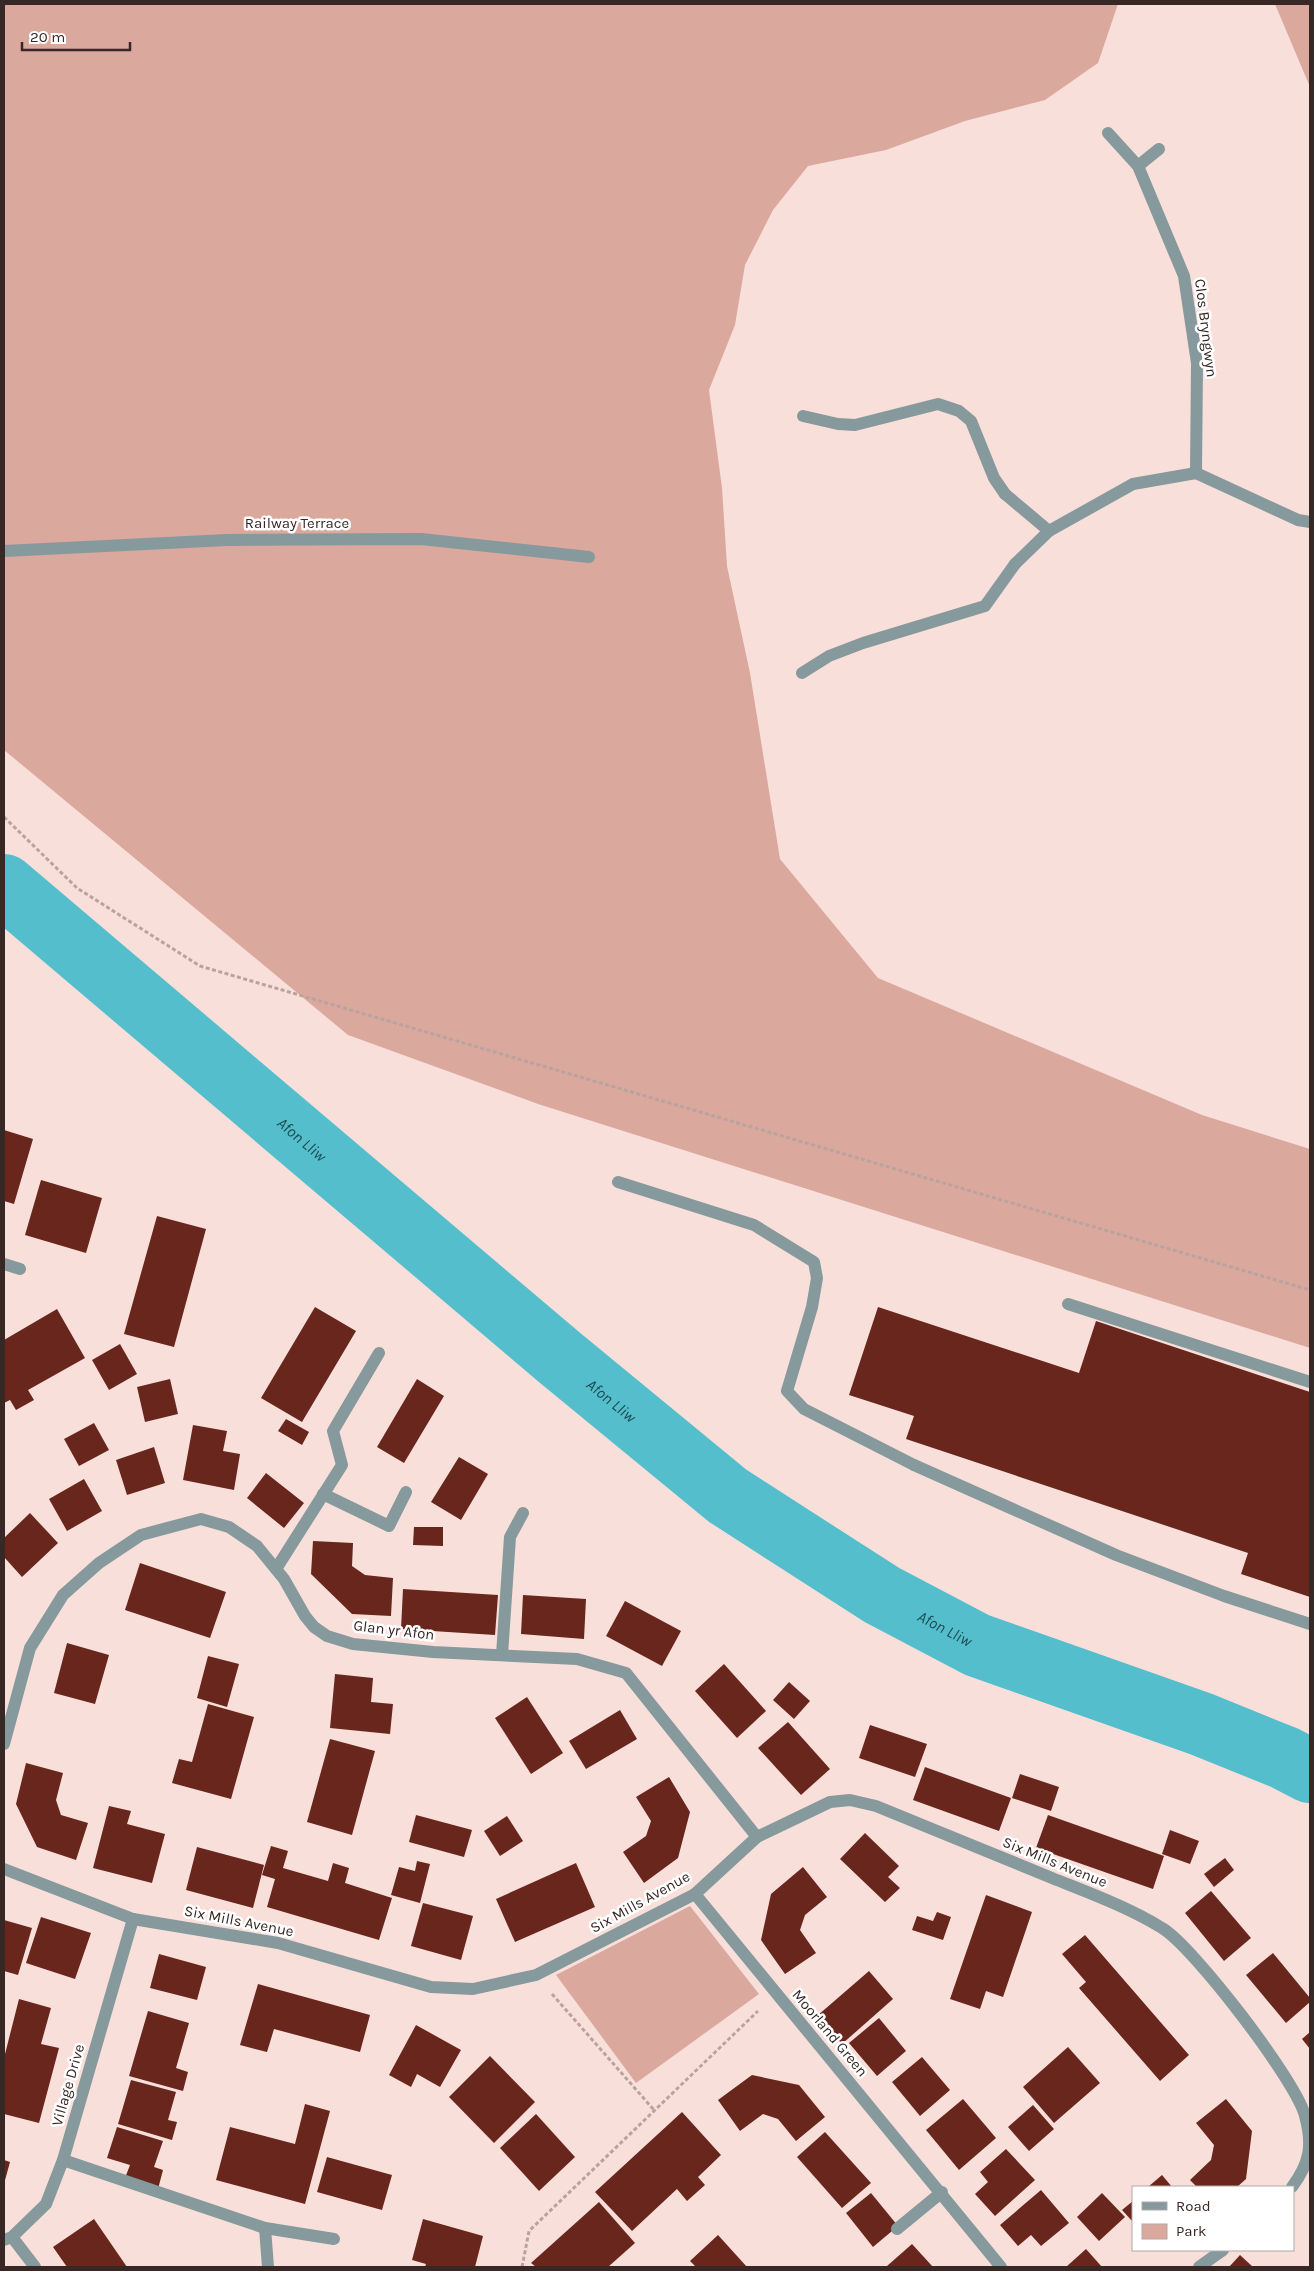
<svg xmlns="http://www.w3.org/2000/svg" width="1314" height="2271" viewBox="0 0 1314 2271" font-family="Karla,sans-serif">
  <rect width="100%" height="100%" fill="#f9dfda"/>
  <g fill="#dba89e">
    <path d="M4,4H1118L1098,63L1045,100L965,121L886,150L808,166L773,210L745,265L735,325L709,390L722,488L727,566L750,673L780,859L878,978L1202,1115L1310,1149V1348L538,1104L348,1035L4,750Z"/>
    <path d="M1275,4H1310V87Z"/>
    <path d="M690,1906L759,1994L636,2083L556,1975Z"/>
  </g>
  <g fill="none" stroke-linecap="round" stroke-linejoin="round">
    <path stroke="#54becc" stroke-width="64" id="s1" d="M4,886L559,1357L728,1496L882,1595L977,1645L1201,1724L1285,1758L1310,1771"/>
  </g>
  <g fill="#69261d">
    <path d="M4,1130L33,1139L14,1204L4,1201Z"/>
    <path d="M41,1180L102,1198L86,1253L25,1235Z"/>
    <path d="M157,1216L206,1229L174,1347L124,1334Z"/>
    <path d="M315,1307L356,1331L302,1422L261,1398Z"/>
    <path d="M878,1307L1079,1373L1096,1321L1310,1392V1597L1241,1574L1248,1553L906,1439L914,1416L849,1395Z"/>
    <path d="M57,1309L85,1358L28,1390L34,1400L16,1410L10,1400L4,1403V1340Z"/>
    <path d="M120,1344L137,1374L109,1390L92,1360Z"/>
    <path d="M170,1379L178,1414L145,1422L137,1387Z"/>
    <path d="M417,1379L444,1396L404,1463L377,1447Z"/>
    <path d="M286,1419L309,1432L302,1445L278,1431Z"/>
    <path d="M94,1423L109,1450L79,1466L64,1439Z"/>
    <path d="M193,1425L227,1431L223,1451L240,1454L234,1490L183,1480Z"/>
    <path d="M154,1447L165,1483L127,1495L116,1460Z"/>
    <path d="M459,1457L488,1474L461,1520L431,1502Z"/>
    <path d="M266,1473L304,1503L284,1528L247,1498Z"/>
    <path d="M84,1479L102,1511L67,1531L49,1499Z"/>
    <path d="M30,1513L58,1543L22,1577L4,1557V1538Z"/>
    <path d="M414,1527H443V1546L413,1545Z"/>
    <path d="M313,1541L353,1543L352,1566L365,1575L393,1578L391,1616L352,1614L311,1574Z"/>
    <path d="M140,1563L226,1592L210,1638L125,1610Z"/>
    <path d="M403,1589L498,1595L495,1635L401,1629Z"/>
    <path d="M523,1595L586,1599L584,1639L521,1634Z"/>
    <path d="M625,1601L681,1631L662,1666L606,1636Z"/>
    <path d="M67,1643L109,1655L95,1704L54,1693Z"/>
    <path d="M208,1656L239,1664L227,1707L197,1698Z"/>
    <path d="M724,1664L766,1711L737,1738L695,1691Z"/>
    <path d="M335,1674L373,1678L371,1702L393,1704L390,1734L330,1728Z"/>
    <path d="M789,1682L810,1701L794,1719L773,1700Z"/>
    <path d="M527,1697L563,1753L531,1774L495,1718Z"/>
    <path d="M208,1704L254,1717L231,1799L172,1783L179,1759L192,1762Z"/>
    <path d="M620,1710L637,1739L586,1769L569,1741Z"/>
    <path d="M788,1722L830,1769L801,1795L758,1748Z"/>
    <path d="M870,1725L927,1744L915,1777L859,1758Z"/>
    <path d="M330,1739L375,1751L352,1835L307,1822Z"/>
    <path d="M26,1763L63,1773L56,1800L61,1815L88,1823L76,1860L37,1847L16,1804Z"/>
    <path d="M925,1767L1011,1798L999,1831L913,1800Z"/>
    <path d="M1020,1774L1059,1787L1051,1811L1012,1798Z"/>
    <path d="M669,1777L690,1812L678,1858L644,1883L623,1852L646,1836L651,1821L636,1797Z"/>
    <path d="M109,1806L131,1811L127,1824L165,1834L152,1883L93,1868Z"/>
    <path d="M416,1815L472,1830L464,1857L409,1842Z"/>
    <path d="M1048,1815L1164,1856L1153,1889L1036,1848Z"/>
    <path d="M507,1816L523,1841L500,1856L484,1831Z"/>
    <path d="M1170,1830L1199,1841L1190,1864L1162,1854Z"/>
    <path d="M865,1833L899,1866L888,1877L900,1888L885,1902L840,1859Z"/>
    <path d="M271,1846L288,1851L283,1868L328,1881L333,1863L349,1868L345,1883L392,1898L379,1940L267,1907L275,1879L262,1875Z"/>
    <path d="M197,1847L264,1865L253,1908L186,1890Z"/>
    <path d="M1225,1858L1234,1870L1214,1887L1204,1874Z"/>
    <path d="M417,1861L430,1864L420,1903L391,1895L399,1867L415,1871Z"/>
    <path d="M576,1863L595,1907L515,1942L496,1899Z"/>
    <path d="M803,1867L827,1897L805,1915L800,1930L816,1953L785,1974L761,1940L771,1894Z"/>
    <path d="M1211,1891L1251,1938L1224,1961L1185,1913Z"/>
    <path d="M986,1895L1032,1912L1003,1997L986,1991L980,2009L950,1999Z"/>
    <path d="M423,1903L473,1916L461,1960L411,1946Z"/>
    <path d="M937,1912L951,1917L943,1940L912,1930L917,1916L933,1921Z"/>
    <path d="M41,1917L91,1933L75,1979L26,1963Z"/>
    <path d="M4,1920L32,1928L18,1975L4,1971Z"/>
    <path d="M1085,1935L1189,2055L1160,2081L1079,1988L1086,1982L1062,1954Z"/>
    <path d="M1273,1953L1310,1998V2002L1286,2023L1246,1975Z"/>
    <path d="M159,1954L206,1967L197,2000L150,1988Z"/>
    <path d="M869,1971L893,1999L842,2044L817,2016Z"/>
    <path d="M258,1984L370,2015L360,2052L274,2029L267,2052L240,2045Z"/>
    <path d="M19,1999L51,2008L41,2044L59,2048L39,2123L4,2114V2058Z"/>
    <path d="M148,2011L189,2023L176,2068L188,2072L183,2091L129,2076Z"/>
    <path d="M879,2018L906,2051L877,2076L849,2043Z"/>
    <path d="M416,2025L461,2050L440,2087L417,2074L411,2087L389,2075Z"/>
    <path d="M1310,2032V2049L1302,2039Z"/>
    <path d="M1068,2047L1100,2083L1054,2123L1023,2087Z"/>
    <path d="M490,2056L535,2102L494,2143L449,2097Z"/>
    <path d="M922,2057L950,2090L920,2116L892,2082Z"/>
    <path d="M752,2075L799,2085L825,2117L796,2141L778,2119L763,2114L740,2131L718,2100Z"/>
    <path d="M131,2080L176,2092L168,2120L177,2122L172,2140L118,2124Z"/>
    <path d="M963,2099L996,2138L959,2170L926,2130Z"/>
    <path d="M1226,2099L1252,2131L1246,2179L1237,2187H1197L1190,2180L1211,2160L1214,2145L1196,2123Z"/>
    <path d="M305,2104L330,2111L305,2204L216,2180L230,2127L295,2144Z"/>
    <path d="M1033,2105L1054,2129L1029,2151L1008,2127Z"/>
    <path d="M682,2112L721,2155L698,2177L705,2185L687,2201L677,2189L632,2231L595,2192Z"/>
    <path d="M536,2114L575,2157L539,2191L500,2148Z"/>
    <path d="M117,2127L163,2141L154,2167L163,2170L158,2189L125,2178L130,2165L107,2158Z"/>
    <path d="M825,2132L871,2183L842,2208L797,2157Z"/>
    <path d="M1006,2149L1035,2180L995,2216L975,2194L988,2182L980,2172Z"/>
    <path d="M327,2157L392,2175L382,2210L317,2192Z"/>
    <path d="M4,2160L10,2162L4,2184Z"/>
    <path d="M1162,2175L1172,2187H1148Z"/>
    <path d="M1041,2190L1069,2223L1041,2246L1031,2235L1018,2246L1000,2225Z"/>
    <path d="M871,2193L898,2226L873,2247L846,2213Z"/>
    <path d="M1102,2193L1125,2217L1099,2241L1077,2217Z"/>
    <path d="M1133,2201V2222L1122,2210Z"/>
    <path d="M599,2202L635,2243L608,2267H536L531,2263Z"/>
    <path d="M94,2219L127,2267H67L53,2247Z"/>
    <path d="M423,2219L483,2236L475,2267H425L426,2264L412,2260Z"/>
    <path d="M718,2235L747,2267H696L690,2261Z"/>
    <path d="M912,2244L933,2267H888L887,2266Z"/>
    <path d="M1086,2249L1102,2267H1066Z"/>
    <path d="M1240,2255L1253,2267H1229Z"/>
  </g>
  <g fill="none" stroke-linecap="round" stroke-linejoin="round">
    <g stroke="#baa39f" stroke-width="3" stroke-dasharray="4 2.5" stroke-linecap="butt">
      <path d="M4,817L77,888L200,966L1310,1290"/>
      <path d="M552,1994L654,2110"/>
      <path d="M522,2267L529,2231L758,2011"/>
    </g>
    <g stroke="#86999c" stroke-width="12">
      <path d="M803,416L838,424L855,425L938,404L959,411L971,421L994,478L1005,494"/>
      <path d="M4,551L227,540L421,539L589,557"/>
      <path d="M802,673L829,656L863,643L985,606L1015,564"/>
      <path d="M1068,1304L1310,1382"/>
      <path d="M914,1465L1116,1555L1224,1596L1310,1624"/>
      <path d="M63,2160L265,2228L334,2239"/>
      <path d="M265,2228L268,2267"/>
    </g>
    <g stroke="#86999c" stroke-width="12">
      <path d="M1108,133L1138,166L1184,276L1197,363L1196,473"/>
      <path d="M1138,166L1159,149"/>
      <path d="M1005,494L1049,531"/>
      <path d="M1015,564L1049,531L1133,484L1196,473L1298,520L1310,522"/>
      <path d="M618,1182L754,1225L814,1262L817,1278L812,1307L787,1391L804,1409L914,1465"/>
      <path d="M4,1264L20,1269"/>
      <path d="M323,1494L389,1526L406,1492"/>
      <path d="M276,1569L342,1465L333,1431L379,1353"/>
      <path d="M502,1655L510,1537L523,1513"/>
      <path d="M4,1744L30,1648L63,1595L99,1563L141,1535L201,1519L229,1527L257,1546L284,1579L305,1616L314,1627L327,1636L353,1644L433,1652L577,1659L626,1673L757,1837"/>
      <path d="M4,1869L133,1919L278,1943L431,1987L473,1989L536,1975L695,1894L757,1837L830,1802L850,1800L876,1806C935,1830 993,1854 1052,1878C1089,1893 1128,1907 1162,1928C1193,1946 1297,2082 1305,2116C1313,2145 1310,2163 1292,2187"/>
      <path d="M695,1894L1001,2267"/>
      <path d="M897,2229L942,2192"/>
      <path d="M12,2237L35,2267"/>
      <path d="M4,2240L12,2237L46,2204L63,2160L133,1919"/>
      <path d="M1199,2267L1223,2250"/>
    </g>
  </g>
  <g text-anchor="middle" stroke-width="5" stroke-linejoin="round" paint-order="stroke">
    <g font-size="15" fill="#372725" stroke="#fff">
      <text transform="translate(1206 328) rotate(83)" y="5">Clos Bryngwyn</text>
      <text x="297" y="528">Railway Terrace</text>
      <text transform="translate(394 1630) rotate(7)" y="5">Glan yr Afon</text>
      <text transform="translate(1055 1862) rotate(22)" y="5">Six Mills Avenue</text>
      <text transform="translate(640 1902) rotate(-29)" y="5">Six Mills Avenue</text>
      <text transform="translate(239 1921) rotate(11)" y="5">Six Mills Avenue</text>
      <text transform="translate(830 2033) rotate(50)" y="5">Moorland Green</text>
      <text transform="translate(68 2085) rotate(-74)" y="5">Village Drive</text>
    </g>
    <g font-size="16" font-style="italic" fill="#1c4b51" stroke="#fff">
      <text dy="6" stroke="none"><textPath href="#s1" startOffset="391">Afon Lliw</textPath></text>
      <text dy="6" stroke="none"><textPath href="#s1" startOffset="796">Afon Lliw</textPath></text>
      <text dy="6" stroke="none"><textPath href="#s1" startOffset="1201">Afon Lliw</textPath></text>
    </g>
  </g>
  <rect width="1314" height="2271" fill="none" stroke="#372725" stroke-width="10"/>
  <rect x="1132" y="2186" width="162" height="65" fill="#ffffff" stroke="#afa9a8"/>
  <rect x="1142" y="2202" width="25" height="8" fill="#86999c" stroke="#afa9a8"/>
  <text x="1176" y="2211" font-size="15" fill="#372725">Road</text>
  <rect x="1142" y="2224" width="25" height="15" fill="#dba89e" stroke="#afa9a8"/>
  <text x="1176" y="2236" font-size="15" fill="#372725">Park</text>
  <path d="M22 42v8h108v-8" fill="none" stroke="#372725" stroke-width="2.5"/>
  <text x="30" y="42" font-size="15" fill="#372725" stroke="#ffffff" stroke-width="4" paint-order="stroke">20 m</text>
</svg>
